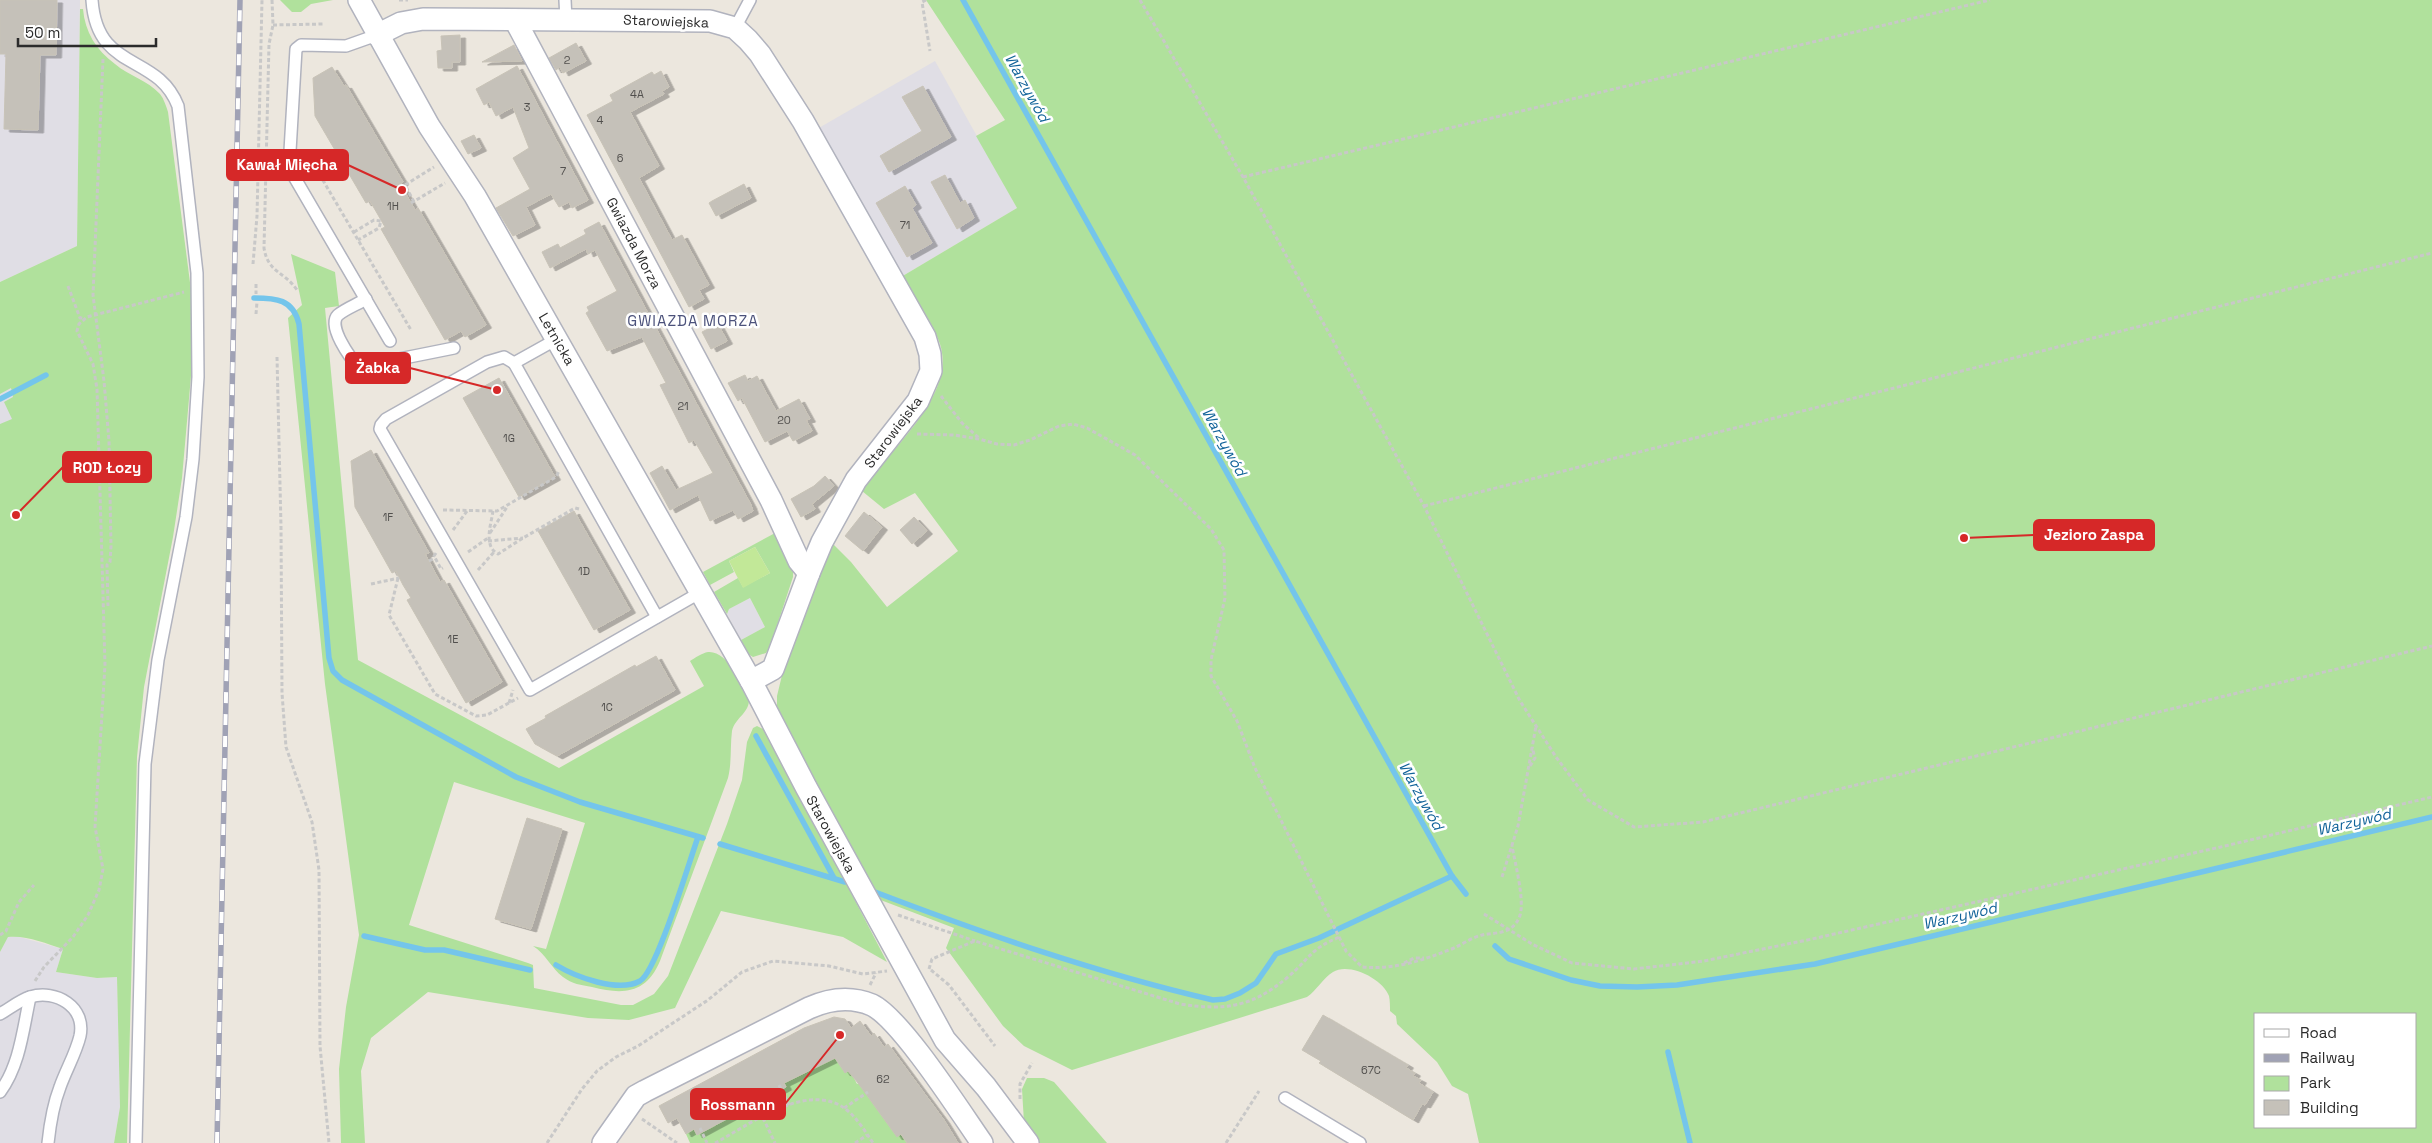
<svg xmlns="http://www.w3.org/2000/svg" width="2432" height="1143" viewBox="0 0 2432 1143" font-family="'Space Grotesk',sans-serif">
  <defs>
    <filter id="shadow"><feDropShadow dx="5.5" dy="3" stdDeviation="0" flood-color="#0004"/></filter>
  </defs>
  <rect width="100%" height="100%" fill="#ece7de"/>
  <g fill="#e0dee5">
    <path d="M0,0H80L77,246L0,282Z"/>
    <path d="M935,61L1017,208L901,277L817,129Z"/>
    <path d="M0,339L11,388L30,470L0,464Z"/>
    <path d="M750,598L765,627L741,640L727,614L729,609Z"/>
    <path d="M16,936L63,949L56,972L97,978L117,977L120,1107L114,1143H0V952L7,937Z"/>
  </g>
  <g fill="#b0e19c" fill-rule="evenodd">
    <path d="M280,0H333L311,4L301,12H292Z"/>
    <path d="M926,0H2432V1143H1479L1468,1094L1452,1086L1437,1062L1397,1024L1396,1016L1390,1011C1390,1007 1390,1000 1389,996C1383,979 1349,962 1333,972C1323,978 1317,990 1307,997L1072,1070L1024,1046L1003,1026L946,948L954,928L878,899L802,760L781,716L777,706V696L784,667L831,542L851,562L887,607L958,551L915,493L884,509L862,491C888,450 957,396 940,344C932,320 914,298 901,277L1017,208L976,136L1005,120ZM2256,1014H2416V1127H2256Z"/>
    <path d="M80,9H83C85,32 96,50 115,64C129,76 147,80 160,94C164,99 166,106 168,112L192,298L191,376L182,478L173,537L144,687L137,757L127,1143H114L120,1107L117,977L97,978L56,972L63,949C45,943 26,935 8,937L0,952V424L12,419L4,402L13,397L11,388L0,394V282L77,246Z"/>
    <path d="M291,254L335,272L339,306L325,308L358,660L559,768L704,686L690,661C695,658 702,653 708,652C727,650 744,685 749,701C748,714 735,718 732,731C730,746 732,762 728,778L660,961C646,994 623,995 592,987C581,985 572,984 563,977C551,968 546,954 533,946L546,949L585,823L454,782L409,925L528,963L533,965L534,988L621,1005H633L654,994L668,976L727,824L742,780L747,742L753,728L757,726L767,731L887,962L843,937L721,911L675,1008L629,1020L588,1018L428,992L371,1038L361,1071L365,1143H341L339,1069L346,1007L359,935L325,684L288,318L302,305Z"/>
    <path d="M777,532L793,566V577L770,647L766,653L753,657L748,654L741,640L765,627L750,598L729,609L727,614L714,592L738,578L743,587L770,573L755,547L729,561L734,572L710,585L703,572Z"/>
    <path d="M835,1058L845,1072L850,1070L857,1084L861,1082L907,1143H690L686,1134L694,1129L697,1135L753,1105L751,1101C762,1103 768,1097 773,1089L777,1092L782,1083L786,1087L784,1083Z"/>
    <path d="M1027,1078H1044L1054,1082L1107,1143H1039L1024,1123L1022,1089Z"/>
  </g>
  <path fill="#c2e898" d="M755,547L770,573L743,588L729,561Z"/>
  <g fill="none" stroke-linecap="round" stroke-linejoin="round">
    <g stroke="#74c5eb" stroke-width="5.5">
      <path d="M963,0L1452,876L1466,894"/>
      <path d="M254,298C276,298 293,299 299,324L329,658L333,671L342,680L516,777L580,802L703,838"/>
      <path d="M0,399L46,375"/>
      <path d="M756,736L834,878"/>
      <path d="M720,844L845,882"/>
      <path d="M875,892C985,934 1097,973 1213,1000L1225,999L1240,993L1256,983L1276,954L1319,938L1452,876"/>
      <path d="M364,936L425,950H444L530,970"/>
      <path d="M1495,946L1509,959L1571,980L1600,986L1637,987L1677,985L1815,964L2432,817"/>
      <path d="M556,965C576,977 618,993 640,981C657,971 689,862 698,837"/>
      <path d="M1668,1052L1690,1143"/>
    </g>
  </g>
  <g fill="#c5c1b9" stroke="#c8c3b7" filter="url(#shadow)">
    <path d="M0,0H57L56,55H40L38,130L4,129L6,54H0Z"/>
    <path d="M460,35V62H452V68H438L437,51L442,50L441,36Z"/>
    <path d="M576,43L586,61L563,73L560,67L556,70L549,58Z"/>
    <path d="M514,45L522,61L482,62Z"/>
    <path d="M517,66L588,200L572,208L569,202L559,207L551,194L526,207L535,225L513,236L496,208L530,189L513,158L529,148L513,107L496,116L489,102L484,105L476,89Z"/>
    <path d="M332,67L344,86L346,85L403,182L400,184L415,210L418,208L486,325L465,337L461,331L445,340L381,229L385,227L370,201L366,203L315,116L313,78Z"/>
    <path d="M661,71L669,87L662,91L664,94L630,112L659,166L639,178L672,240L682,235L709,285L699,290L704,299L689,307L587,115L613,101L610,95L652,72L654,75Z"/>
    <path d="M923,86L951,137L889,172L880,156L922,131L902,97Z"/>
    <path d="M474,135L481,148L468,154L461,141Z"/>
    <path d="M945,175L960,203L965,200L974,218L957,229L931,182Z"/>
    <path d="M744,184L751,198L716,216L709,203L712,201Z"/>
    <path d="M905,186L916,205L912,208L932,243L907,257L876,203Z"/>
    <path d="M599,222L751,505L753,511L738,519L733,510L710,521L698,495L670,510L650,473L662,466L676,490L713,473L694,440L689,443L660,385L666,383L642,337L607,351L586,313L589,311L587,307L617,291L595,250L588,254L586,249L550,268L542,252L558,244L560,248L586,234L584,230Z"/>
    <path d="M718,324L727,341L711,349L702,332Z"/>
    <path d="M745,375L748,381L757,376L776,411L799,399L810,419L806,420L812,431L793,441L787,431L765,442L742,398L738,401L728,383Z"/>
    <path d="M499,378L555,477L519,497L463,398Z"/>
    <path d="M371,450L429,553L425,554L440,582L444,580L502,682L466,703L407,600L411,598L403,585L396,571L392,573L355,507L351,461Z"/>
    <path d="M825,476L834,486L812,504L815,509L801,517L791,499L814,486Z"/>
    <path d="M574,511L630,610L594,630L538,531Z"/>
    <path d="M864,512L882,527L863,551L845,536Z"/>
    <path d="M914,517L927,531L912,544L900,530Z"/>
    <path d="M656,656L675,690L557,756L535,744L526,729L546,718L545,716L635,665L636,667Z"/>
    <path d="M527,818L562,829L531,929L495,919Z"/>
    <path d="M1323,1015L1408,1065L1406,1068L1415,1073L1413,1076L1421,1080L1419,1083L1433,1092L1425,1105L1422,1104L1413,1120L1319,1063L1321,1061L1302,1050Z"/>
    <path d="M834,1017L845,1019L851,1028L860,1021L871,1036L874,1033L884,1047L888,1044L944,1120L958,1143H907L901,1134L897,1137L858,1083L848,1071L845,1073L835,1058L784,1083L786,1087L697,1135L694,1129L686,1134L677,1118L668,1123L659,1106L804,1028Z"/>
  </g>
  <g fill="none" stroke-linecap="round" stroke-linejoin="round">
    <g stroke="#b1b3be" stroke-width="14">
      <g id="service">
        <path d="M92,0C97,73 157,52 178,106L197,273L198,377L193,459L186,517L158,660L145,764L136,1143"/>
        <path d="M565,0L566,20"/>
        <path d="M735,28L750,0"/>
        <path d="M377,35L346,46L301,45L296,49L289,168L390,341"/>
        <path d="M366,299C358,304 345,309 338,315C327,326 350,358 359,367L454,348"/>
        <path d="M557,339L514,363L657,617"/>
        <path d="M514,363L504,357L487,362L386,419L381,425L380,429L530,690L701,592"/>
        <path d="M0,1014C9,1009 20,1000 30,997C56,989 86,1007 80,1036C76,1053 66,1070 60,1087C53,1105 50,1124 48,1143"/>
        <path d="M0,1092C20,1065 23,1029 30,997"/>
        <path d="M1285,1098L1360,1143"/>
      </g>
    </g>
    <g stroke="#b1b3be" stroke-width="24">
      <g id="minor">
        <path d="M359,0L429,126L475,196L751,681L806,787L945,1040L986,1087L1028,1143"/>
        <path d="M515,20L771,500L799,561L809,573"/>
        <path d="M377,35L401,23L423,19L710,21L735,28L748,40L760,54L803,121L925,337L930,354L931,371L918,401L856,480L822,542L809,573L773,669L751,681"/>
        <path d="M603,1143L636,1096L645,1091L809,1008C829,999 851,996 872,1005C901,1019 961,1113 982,1143"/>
      </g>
    </g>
    <g stroke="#c8c8c8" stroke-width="3" stroke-dasharray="4 2.5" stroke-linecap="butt">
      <path d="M272,0L273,25L269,44L264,248C268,273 284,271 297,290"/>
      <path d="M399,0H408"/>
      <path d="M926,0L922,2L930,51"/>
      <path d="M1140,0L1243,177L1424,506L1520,701L1556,757L1588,800L1634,827L1703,822L2432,646"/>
      <path d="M273,25L323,24"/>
      <path d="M103,59L93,295L104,381L109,441L111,546L110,562L107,565L108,606"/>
      <path d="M303,165L311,160L411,330"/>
      <path d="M1243,177L1990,0"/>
      <path d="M414,202L405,185L434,167"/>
      <path d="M411,203L445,183"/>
      <path d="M354,232L374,220L381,221L379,228L358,240"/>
      <path d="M253,264L257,216L262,0"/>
      <path d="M256,284V294"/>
      <path d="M68,286L80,318H84"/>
      <path d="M256,314L257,302"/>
      <path d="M277,357L281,527L282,693L286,747L312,822L319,870L320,1046L329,1143"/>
      <path d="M941,396L962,423L979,438"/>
      <path d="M917,434L954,435L979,439L997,444L1014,445L1030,440L1059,426L1073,424L1087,428L1135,455L1211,529L1224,550L1225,598L1211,660V676L1237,721L1255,768L1346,951L1362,967C1395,970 1424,960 1454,948C1463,944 1473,937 1482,935C1496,932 1511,935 1519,918C1526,904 1515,863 1512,846"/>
      <path d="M1424,506L2432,253"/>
      <path d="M443,510L497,511L556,477L559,471"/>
      <path d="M493,511C491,525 483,546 498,554L523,538L575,508L579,509"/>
      <path d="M453,530L467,511"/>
      <path d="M490,533L507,507"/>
      <path d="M488,541L523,538"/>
      <path d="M468,552L488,538"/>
      <path d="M436,553L434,556L441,569L443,568"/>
      <path d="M429,561L435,558"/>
      <path d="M478,570L494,552"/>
      <path d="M398,578L389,615L435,694L476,716L487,715L518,698"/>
      <path d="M371,584L399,578"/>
      <path d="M509,703L513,690"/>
      <path d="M1530,766L1535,758L1532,747"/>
      <path d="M1502,877L1518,826L1536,726"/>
      <path d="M1484,914L1532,944L1572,963L1634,969L1704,961L1812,939L2225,846L2432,797"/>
      <path d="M898,915L975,941"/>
      <path d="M0,935L6,931L19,902L34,885"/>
      <path d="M1404,963L1414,958H1424"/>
      <path d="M929,969L932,959L975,941L1180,1004C1226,1011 1252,1007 1288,977C1309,959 1311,948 1340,937"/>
      <path d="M931,970L949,985L995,1046"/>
      <path d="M35,981L44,967L73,937L88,915L99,890L103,869L95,827L105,665L97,389L93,364L77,331L79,324L87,317L184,292"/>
      <path d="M870,985L876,973"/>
      <path d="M779,1085L789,1105"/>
      <path d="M1020,1099V1084L1032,1063"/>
      <path d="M844,1108L868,1092"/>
      <path d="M763,1118L775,1143"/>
      <path d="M642,1119L677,1143"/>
      <path d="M700,1128L707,1143"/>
      <path d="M547,1143L582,1089L597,1071L616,1057L638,1046L708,1000L742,972L773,961L829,966L863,974L887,971"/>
      <path d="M715,1143C749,1125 803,1084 841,1106C855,1114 864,1130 873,1143"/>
      <path d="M855,1143L867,1135"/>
      <path d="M1226,1143L1259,1091"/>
    </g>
    <use href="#service" stroke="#fff" stroke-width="11"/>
    <use href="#minor" stroke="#fff" stroke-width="21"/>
    <g stroke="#a0a2b5" stroke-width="5.5">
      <path id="rail" d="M217,1143L240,0"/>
    </g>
    <use href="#rail" stroke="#fff" stroke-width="4" stroke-dasharray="11" stroke-linecap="butt"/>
  </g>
  <g text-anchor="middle" stroke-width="5" stroke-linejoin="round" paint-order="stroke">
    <g font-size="11" fill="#52504e">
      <text x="567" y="64">2</text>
      <text x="637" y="98">4A</text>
      <text x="527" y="111">3</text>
      <text x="600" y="124">4</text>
      <text x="620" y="162">6</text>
      <text x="563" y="175">7</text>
      <text x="393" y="210">1H</text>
      <text x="905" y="229">71</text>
      <text x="683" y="410">21</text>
      <text x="784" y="424">20</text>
      <text x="509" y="442">1G</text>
      <text x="388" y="521">1F</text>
      <text x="584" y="575">1D</text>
      <text x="453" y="643">1E</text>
      <text x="607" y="711">1C</text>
      <text x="1371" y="1074">67C</text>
      <text x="883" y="1083">62</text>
    </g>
    <g font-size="14" fill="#2b2b2b" stroke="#fff">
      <text transform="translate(666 21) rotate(2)" y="5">Starowiejska</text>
      <text transform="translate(634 243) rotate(62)" y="5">Gwiazda Morza</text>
      <text transform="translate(557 339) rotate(60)" y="5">Letnicka</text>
      <text transform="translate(893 432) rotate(-53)" y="5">Starowiejska</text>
      <text transform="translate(831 834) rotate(61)" y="5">Starowiejska</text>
    </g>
    <g font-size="15" font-style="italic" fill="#116399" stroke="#fff">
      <text transform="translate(1027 88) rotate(61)" y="5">Warzywód</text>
      <text transform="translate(1224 442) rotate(61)" y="5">Warzywód</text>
      <text transform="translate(1421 796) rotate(61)" y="5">Warzywód</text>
      <text transform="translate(2354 822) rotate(-13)" y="5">Warzywód</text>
      <text transform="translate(1960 916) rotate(-13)" y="5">Warzywód</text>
    </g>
    <g font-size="15" letter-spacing="1" fill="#4c527b" stroke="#fff">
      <text x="693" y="326">GWIAZDA MORZA</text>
    </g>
  </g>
  <path fill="none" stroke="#d62828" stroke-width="2" d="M402 190L348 165M497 390L410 368M16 515L63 467M1964 538L2034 535M840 1035L785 1104"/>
  <g fill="#d62828" stroke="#fff" stroke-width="2">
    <circle cx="402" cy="190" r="5"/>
    <circle cx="497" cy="390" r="5"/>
    <circle cx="16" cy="515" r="5"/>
    <circle cx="1964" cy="538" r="5"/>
    <circle cx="840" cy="1035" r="5"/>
  </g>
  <g fill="#d62828" stroke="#d62828" stroke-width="2">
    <rect x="227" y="150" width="121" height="30" rx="5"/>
    <rect x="346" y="353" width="64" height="30" rx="5"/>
    <rect x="63" y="452" width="88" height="30" rx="5"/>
    <rect x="2034" y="520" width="120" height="30" rx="5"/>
    <rect x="691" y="1089" width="94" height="30" rx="5"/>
  </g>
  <g font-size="15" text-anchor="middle" font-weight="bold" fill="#fff">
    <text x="287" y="170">Kawał Mięcha</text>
    <text x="378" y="373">Żabka</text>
    <text x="107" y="473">ROD Łozy</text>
    <text x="2094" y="540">Jezioro Zaspa</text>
    <text x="738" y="1110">Rossmann</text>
  </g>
  <rect x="2254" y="1013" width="162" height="115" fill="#ffffff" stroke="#aaaaaa"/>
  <rect x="2264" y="1029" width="25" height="8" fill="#ffffff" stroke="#aaaaaa"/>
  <text x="2300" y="1038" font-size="15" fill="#2b2b2b">Road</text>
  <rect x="2264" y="1054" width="25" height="8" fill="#a0a2b5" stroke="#aaaaaa"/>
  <text x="2300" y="1063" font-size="15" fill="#2b2b2b">Railway</text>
  <rect x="2264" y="1076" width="25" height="15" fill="#b0e19c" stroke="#aaaaaa"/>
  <text x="2300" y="1088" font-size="15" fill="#2b2b2b">Park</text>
  <rect x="2264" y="1100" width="25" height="15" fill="#c5c1b9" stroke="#aaaaaa"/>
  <text x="2300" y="1113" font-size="15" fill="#2b2b2b">Building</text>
  <path d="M18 38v8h138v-8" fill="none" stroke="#2b2b2b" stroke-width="2.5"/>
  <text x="25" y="38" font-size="15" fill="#2b2b2b" stroke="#ffffff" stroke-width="4" paint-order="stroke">50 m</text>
</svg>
